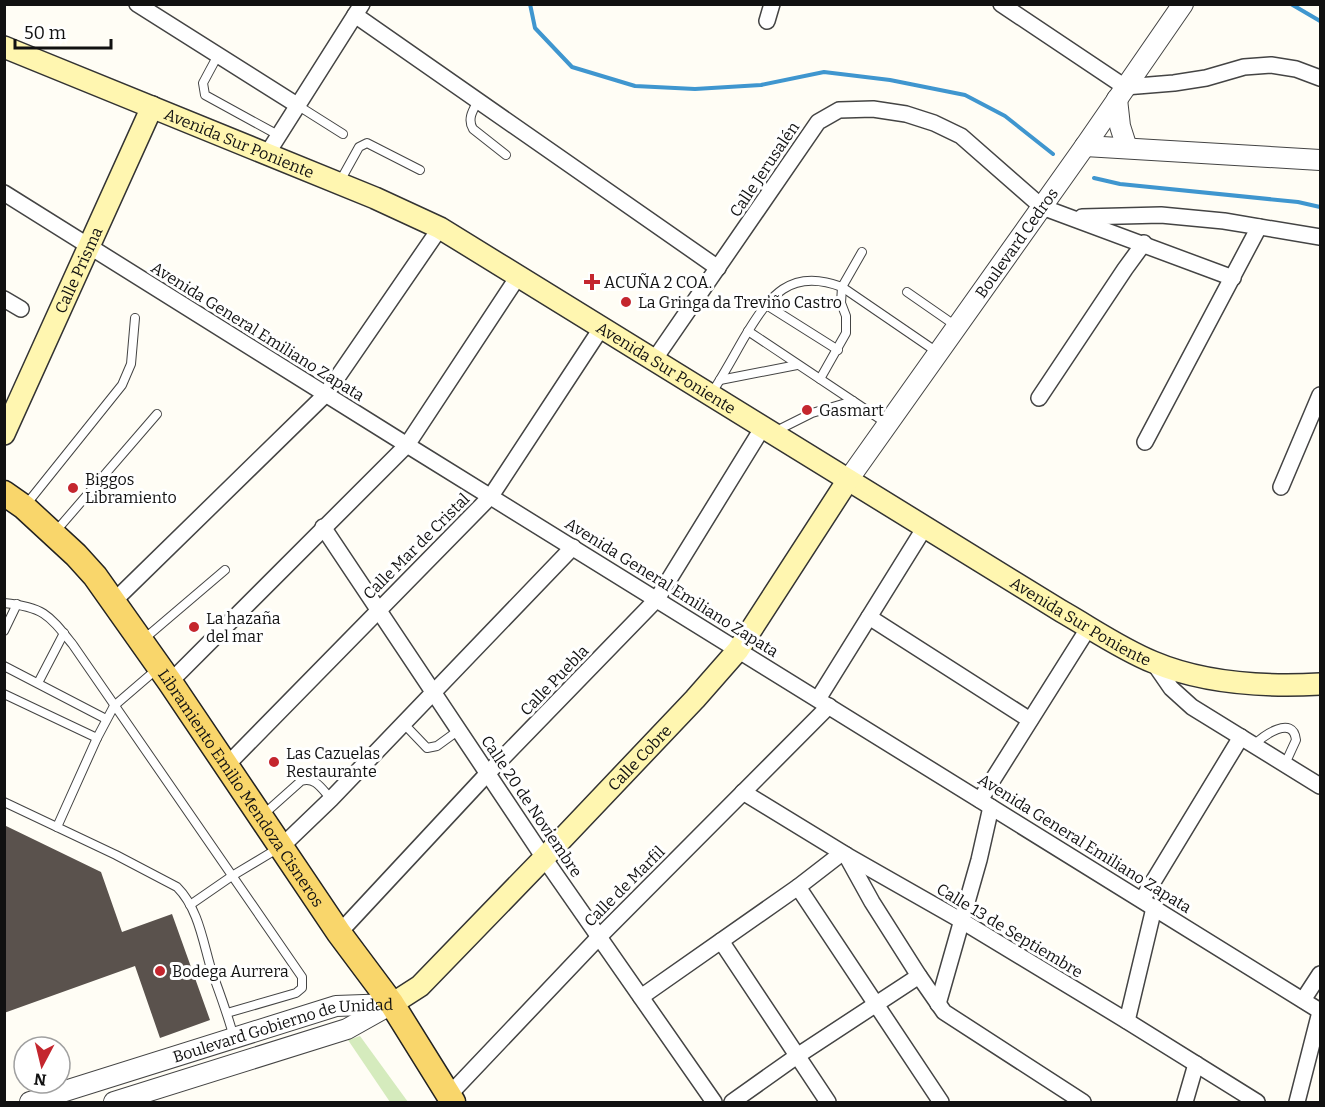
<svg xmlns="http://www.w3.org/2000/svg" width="1325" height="1107" viewBox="0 0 1325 1107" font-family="Bitter,serif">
  <rect width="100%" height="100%" fill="#fffdf5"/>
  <path fill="#d5ebbd" d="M360,1036L408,1102H390L348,1040Z"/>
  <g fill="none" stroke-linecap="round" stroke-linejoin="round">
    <g stroke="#3f96cf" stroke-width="4">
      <path d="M530,4L535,28L572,67L635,86L695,89L761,85L824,72L890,80L965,95L1005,116L1053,154"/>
      <path d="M1291,4L1320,21"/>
      <path d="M1094,178L1120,184L1298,202L1320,207"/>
    </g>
  </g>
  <path fill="#5a524d" d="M4,825L101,872L122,932L172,914L210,1020L160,1038L135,966L4,1013Z"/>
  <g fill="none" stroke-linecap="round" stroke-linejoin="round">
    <g stroke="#444" stroke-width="10">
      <g id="service">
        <path d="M218,55L203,83L205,95L278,135"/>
        <path d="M478,101C473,110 467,119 473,129L506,155"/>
        <path d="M297,105L343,134"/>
        <path d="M339,183L359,147L367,143L420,170"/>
        <path d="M907,292L956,326"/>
        <path d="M765,304L838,350"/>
        <path d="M748,331L886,423"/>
        <path d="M820,379L846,333V316L841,303L842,287L862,252"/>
        <path d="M720,380L797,365"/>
        <path d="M711,394C723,376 733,357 744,338C769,296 790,267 842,287L937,352"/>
        <path d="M774,432L812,413L853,401"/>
        <path d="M25,506L122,385L131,364L135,318"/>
        <path d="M56,531L157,414"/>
        <path d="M4,603C44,607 49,615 73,645L302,977V988L296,993L227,1013"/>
        <path d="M4,631L17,604"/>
        <path d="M144,639L225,570"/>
        <path d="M4,666L106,719"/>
        <path d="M38,683L64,633"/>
        <path d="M4,694L97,738"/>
        <path d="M404,724L427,748L437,746L459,730"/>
        <path d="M1254,745C1263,736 1293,714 1296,740L1285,764"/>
        <path d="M4,802L116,855L177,887C199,909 203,943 212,972C220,994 228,1015 234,1038"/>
        <path d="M264,814L301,781C315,776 322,789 331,799"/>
        <path d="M57,827L97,738L114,706L157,669"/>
        <path d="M190,905L232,876L277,849"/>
      </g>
    </g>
    <g stroke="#444" stroke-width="18">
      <g id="minor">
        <path d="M137,4L297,105"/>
        <path d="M1001,4L1125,87L1174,83L1206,78L1244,67L1271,65L1296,69L1320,78"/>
        <path d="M355,15L718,268"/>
        <path d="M767,21L772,4"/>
        <path d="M267,154L362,4"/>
        <path d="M4,193L407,445L1320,1011"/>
        <path d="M1082,217L1161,215L1224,221L1320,237"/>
        <path d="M4,299L21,309"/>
        <path d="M654,360L818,122L839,110L873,109L906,114L934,123L961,136L1042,207L1233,278"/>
        <path d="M1039,398L1125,269L1144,243"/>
        <path d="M1145,442L1259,227"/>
        <path d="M1281,487L1320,395"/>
        <path d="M323,527L544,858L714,1102"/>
        <path d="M113,602L326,394L440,228"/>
        <path d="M869,617L1030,720"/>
        <path d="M1153,662L1171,688L1192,707L1320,786"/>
        <path d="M170,682L407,445L519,275"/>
        <path d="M818,699L925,527"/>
        <path d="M225,767L491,496L602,327"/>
        <path d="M743,792L846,855L962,921L1127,1021L1257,1102"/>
        <path d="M980,800L1089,627"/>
        <path d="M281,847L331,799L573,547"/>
        <path d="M846,855L872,902L919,976L944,1012L1083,1102"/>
        <path d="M798,887L941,1102"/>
        <path d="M1142,900L1241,737"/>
        <path d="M339,933L488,773L657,599L763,427"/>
        <path d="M721,941L828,1102"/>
        <path d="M641,997L798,887L842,853"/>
        <path d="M1303,1000L1320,974"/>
        <path d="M938,1004L979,860L991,807"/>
        <path d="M1127,1021L1154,908"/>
        <path d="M449,1095L599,937L829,706"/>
        <path d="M732,1102L797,1056L919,976"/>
        <path d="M1185,1102L1196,1064"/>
        <path d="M1297,1102L1320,1012"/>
      </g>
    </g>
    <g stroke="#444" stroke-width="22">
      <g id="tertiary">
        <path d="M1117,99L1120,126L1127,148"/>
        <path d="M1085,146L1320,160"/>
        <path id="s1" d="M848,480L1085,146L1183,4"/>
        <path id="s2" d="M30,1102L336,1006L392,1004"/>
        <path d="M114,1102L347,1029L388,1006"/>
      </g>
    </g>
    <g stroke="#333" stroke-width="24">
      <g id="secondary">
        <path id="s3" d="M4,47L375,198L440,228L1061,611C1091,628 1121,649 1153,662C1205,684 1265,687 1320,684"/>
        <path id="s4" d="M4,434L152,107"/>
        <path id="s5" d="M392,1004L420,986L544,858L695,699L738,650L848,480"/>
      </g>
    </g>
    <g stroke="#222" stroke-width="27">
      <g id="primary">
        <path id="s6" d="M4,493L24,507L76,555L95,576L170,682L339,933L392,1004L453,1102"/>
      </g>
    </g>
    <use href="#service" stroke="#fff" stroke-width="8"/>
    <use href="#minor" stroke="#fff" stroke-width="15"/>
    <use href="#tertiary" stroke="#fff" stroke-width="20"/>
    <use href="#secondary" stroke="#fff6b0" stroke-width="21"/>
    <use href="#primary" stroke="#f9d66b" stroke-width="24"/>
  </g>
  <g fill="#c4262e" stroke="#fff" stroke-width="2">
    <path d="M589 273h6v6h6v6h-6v6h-6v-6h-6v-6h6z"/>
    <circle cx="626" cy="302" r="6"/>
    <circle cx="807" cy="410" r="6"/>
    <circle cx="73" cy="488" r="6"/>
    <circle cx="194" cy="627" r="6"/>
    <circle cx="274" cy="762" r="6"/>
    <circle cx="160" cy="971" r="6"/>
  </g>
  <g text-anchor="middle" stroke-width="6" stroke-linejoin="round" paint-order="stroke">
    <g font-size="16" fill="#111" stroke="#fff">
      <text dy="6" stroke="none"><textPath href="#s3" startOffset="254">Avenida Sur Poniente</textPath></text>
      <text transform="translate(764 169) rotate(-56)" y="6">Calle Jerusalén</text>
      <text dy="6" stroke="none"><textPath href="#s1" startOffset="291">Boulevard Cedros</textPath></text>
      <text dy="6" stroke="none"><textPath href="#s4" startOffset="180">Calle Prisma</textPath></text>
      <text transform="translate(258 331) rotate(32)" y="6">Avenida General Emiliano Zapata</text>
      <text dy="6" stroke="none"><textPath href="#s3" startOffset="738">Avenida Sur Poniente</textPath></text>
      <text transform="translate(416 546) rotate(-45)" y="6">Calle Mar de Cristal</text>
      <text transform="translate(672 587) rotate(32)" y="6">Avenida General Emiliano Zapata</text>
      <text dy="6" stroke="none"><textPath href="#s3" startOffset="1224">Avenida Sur Poniente</textPath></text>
      <text transform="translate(554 680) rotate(-46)" y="6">Calle Puebla</text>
      <text dy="6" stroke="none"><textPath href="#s5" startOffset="350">Calle Cobre</textPath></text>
      <text dy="6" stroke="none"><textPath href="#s6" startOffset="381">Libramiento Emilio Mendoza Cisneros</textPath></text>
      <text transform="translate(532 806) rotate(56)" y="6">Calle 20 de Noviembre</text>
      <text transform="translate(1085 843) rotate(32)" y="6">Avenida General Emiliano Zapata</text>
      <text transform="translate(624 886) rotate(-45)" y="6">Calle de Marfil</text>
      <text transform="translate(1010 930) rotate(31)" y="6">Calle 13 de Septiembre</text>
      <text dy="6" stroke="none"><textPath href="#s2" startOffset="264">Boulevard Gobierno de Unidad</textPath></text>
    </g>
    <g font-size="16" fill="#111" stroke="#fff" text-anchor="start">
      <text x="604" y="288">ACUÑA 2 COA.</text>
      <text x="638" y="308">La Gringa da Treviño Castro</text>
      <text x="819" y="416">Gasmart</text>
      <text x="85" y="485">Biggos<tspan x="85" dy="18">Libramiento</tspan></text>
      <text x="206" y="624">La hazaña<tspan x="206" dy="18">del mar</tspan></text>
      <text x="286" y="759">Las Cazuelas<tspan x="286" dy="18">Restaurante</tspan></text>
      <text x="172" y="977">Bodega Aurrera</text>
    </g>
  </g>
  <rect width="1325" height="1107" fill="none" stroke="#111111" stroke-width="12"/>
  <g transform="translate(42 1065) rotate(187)"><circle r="28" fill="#ffffff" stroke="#a0a0a0" stroke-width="1.5"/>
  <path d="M0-4.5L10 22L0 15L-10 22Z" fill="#c4262e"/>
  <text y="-9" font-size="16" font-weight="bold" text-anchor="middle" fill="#111111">N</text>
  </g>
  <path d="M15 39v9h96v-9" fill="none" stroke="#111111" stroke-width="3"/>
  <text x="24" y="39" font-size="18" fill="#111111" stroke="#ffffff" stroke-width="4.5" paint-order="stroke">50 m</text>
</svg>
